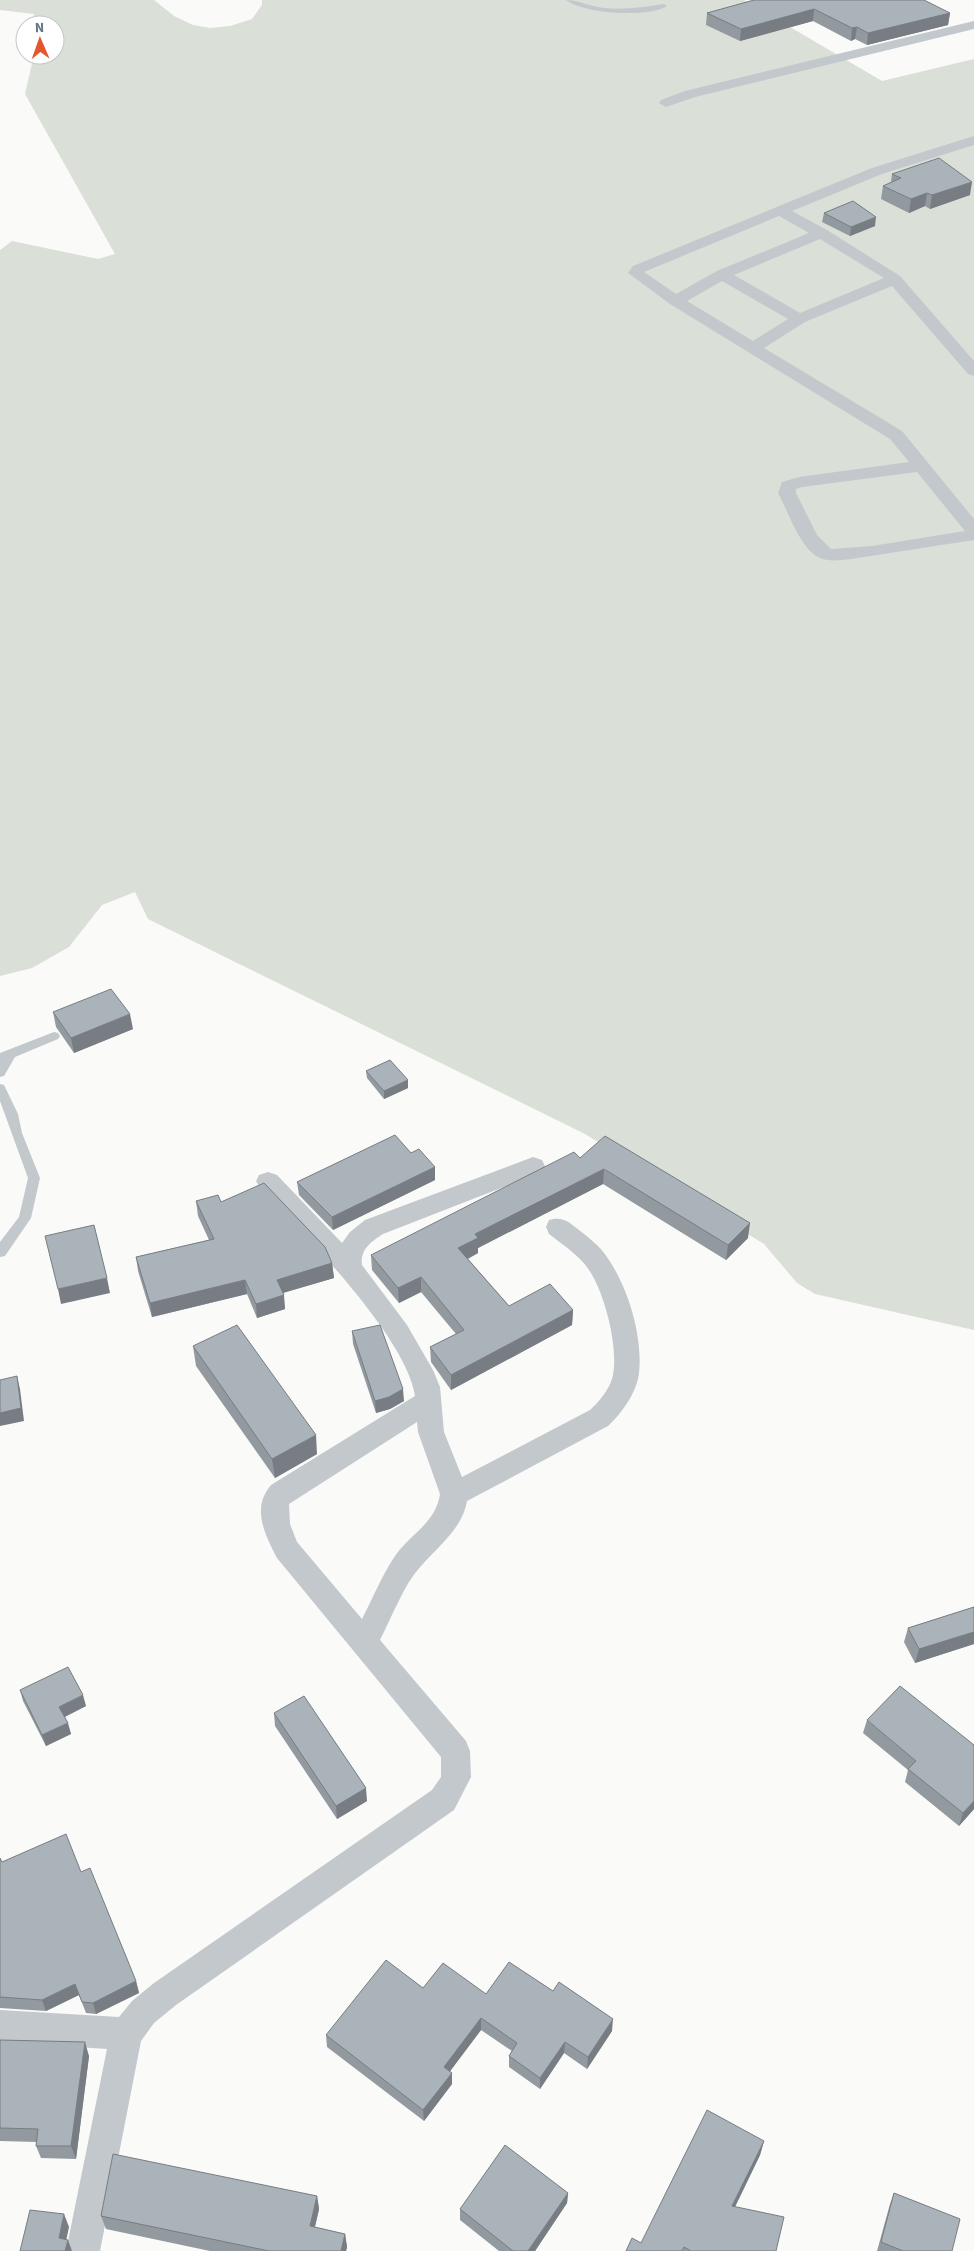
<svg xmlns="http://www.w3.org/2000/svg" width="974" height="2251" viewBox="0 0 974 2251" font-family="'Source Sans 3',sans-serif">
  <rect width="100%" height="100%" fill="#fafaf8"/>
  <path fill="#dadfd7" d="M0,0H154L174,16L193,25L210,28L230,26L252,19L262,5V0H744L882,81L974,59V1330L815,1294L797,1283L764,1244L585,1134L148,919L135,892L102,905L69,947L32,968L0,976V250L12,241L98,259L115,254L25,94L34,55H55V25H36L34,14L0,10Z"/>
  <g fill="none" stroke-linecap="round" stroke-linejoin="round">
    <g fill="#c3c8cc" fill-rule="evenodd">
      <path d="M566,0C579,0 591,7 604,8C624,10 644,7 664,4L667,6C648,18 584,14 566,0Z"/>
      <path d="M54,1032L58,1033L60,1036L58,1039L15,1057L4,1076L0,1077V1053Z"/>
      <path d="M0,1084L4,1085L18,1114L22,1133L40,1178L31,1218L5,1256L0,1257V1242L19,1217L28,1178L0,1101Z"/>
    </g>
    <g fill="#c3c8cc" fill-rule="evenodd">
      <path d="M974,21V29L695,97L666,107L659,103L661,100L685,91Z"/>
      <path d="M974,136V145L882,174L792,211L827,230L900,276L974,361V376L968,374L892,286L805,322L764,348L902,431L974,519V540L851,559C841,560 829,562 820,558C800,549 788,511 778,493L782,482L799,477L909,462L890,439L670,304L628,273L633,266L872,168ZM779,216L809,233L717,271L676,294L644,272ZM820,239L884,278L800,313L734,275ZM722,281L788,319L753,341L687,301ZM917,472L965,531L872,546L831,549L817,535L796,493V489L802,487Z"/>
      <path d="M533,1157L542,1160L545,1166L542,1172L383,1234C371,1242 360,1249 362,1265L407,1325L433,1370L440,1387L444,1432L462,1477L590,1410C599,1402 608,1391 612,1379C620,1352 605,1293 589,1270C579,1255 563,1245 549,1234L546,1227L549,1220C563,1216 569,1222 579,1230C589,1238 600,1246 607,1257C628,1287 643,1336 639,1373C637,1392 622,1413 608,1426L467,1501C462,1531 434,1549 416,1572C403,1588 390,1621 380,1640L466,1741L470,1751L471,1777L454,1810L176,2005L154,2023L141,2041L100,2251H66L107,2049L0,2042V2010L119,2017L132,2001L154,1983L432,1790L441,1777V1757L277,1558C265,1535 251,1508 271,1485L415,1396C408,1347 334,1266 299,1229C285,1214 266,1199 256,1181L259,1175L268,1172L277,1175L342,1243L350,1232L365,1220ZM417,1422L418,1432L440,1494C436,1523 410,1534 395,1556C382,1575 373,1598 362,1619L297,1542L290,1524L289,1504Z"/>
    </g>
  </g>
  <g fill="#929a9f">
    <path d="M754,0L950,13L948,25L867,45L855,39L851,41L813,21L740,41L706,25L707,13Z"/>
    <path d="M892,174L970,195L930,209L925,206L909,213L881,199L883,186L891,182Z"/>
    <path d="M824,213L875,226L850,236L822,222Z"/>
    <path d="M53,1012L133,1029L74,1053L56,1027Z"/>
    <path d="M366,1071L408,1080V1088L384,1099L367,1078Z"/>
    <path d="M411,1153L435,1167V1180L333,1230L299,1195L297,1182Z"/>
    <path d="M580,1158L748,1238L726,1260L603,1184L478,1248V1253L468,1259L509,1306L573,1310L572,1325L451,1390L431,1362L430,1347L456,1334L421,1292L399,1303L372,1270L371,1255Z"/>
    <path d="M196,1201L221,1202L332,1263L334,1278L283,1293L285,1309L257,1318L247,1294L152,1317L138,1271L136,1257L209,1240L198,1216Z"/>
    <path d="M352,1331L404,1401L390,1409L376,1413L353,1344Z"/>
    <path d="M193,1346L317,1454L275,1478L196,1366Z"/>
    <path d="M974,1607V1644L915,1663L904,1642L908,1628Z"/>
    <path d="M20,1690L86,1706L65,1717L71,1734L46,1746L23,1701Z"/>
    <path d="M274,1713L367,1801L337,1819L275,1726Z"/>
    <path d="M867,1720L974,1809L959,1826L905,1782L908,1770L863,1733Z"/>
    <path d="M0,1858L2,1862L136,1981L139,1993L96,2014L86,2013L79,1995L46,2011L0,2008Z"/>
    <path d="M423,1988L486,1994L612,2031L587,2069L564,2053L540,2089L509,2067V2056L512,2051L481,2030L450,2071L452,2073V2084L424,2121L327,2047L326,2035Z"/>
    <path d="M0,2040L89,2056L76,2159L41,2158L36,2146L37,2142L0,2141Z"/>
    <path d="M764,2141L760,2155L735,2207L776,2251H626L641,2243Z"/>
    <path d="M568,2193L567,2203L535,2251H499L460,2220V2209Z"/>
    <path d="M894,2193L952,2251H877L890,2204Z"/>
    <path d="M317,2196L319,2209L315,2227L345,2234L347,2247L346,2251H210L106,2229L101,2216Z"/>
  </g>
  <g fill="#777d82">
    <path d="M814,9L813,21L740,41L741,29Z"/>
    <path d="M950,13L948,25L867,45L868,33Z"/>
    <path d="M857,27L855,39L851,41L852,28Z"/>
    <path d="M972,182L970,195L930,209L932,195Z"/>
    <path d="M927,193L925,206L909,213L911,199Z"/>
    <path d="M876,217L875,226L850,236L851,227Z"/>
    <path d="M130,1014L133,1029L74,1053L71,1038Z"/>
    <path d="M408,1080V1088L384,1099V1091Z"/>
    <path d="M435,1167V1180L333,1230L332,1217Z"/>
    <path d="M604,1169L603,1184L478,1248V1253L459,1263L458,1248L475,1234Z"/>
    <path d="M750,1223L748,1238L726,1260L728,1245Z"/>
    <path d="M332,1263L334,1278L279,1294L277,1280Z"/>
    <path d="M421,1277V1292L399,1303L398,1288Z"/>
    <path d="M107,1278L110,1293L61,1304L58,1289Z"/>
    <path d="M245,1280L247,1294L152,1317L150,1303Z"/>
    <path d="M284,1295L285,1309L257,1318L256,1304Z"/>
    <path d="M573,1310L572,1325L451,1390V1375Z"/>
    <path d="M17,1376L20,1389L24,1421L0,1426V1413Z"/>
    <path d="M403,1389L404,1401L390,1409L376,1413L375,1401Z"/>
    <path d="M316,1435L317,1454L275,1478L272,1459Z"/>
    <path d="M974,1632V1644L915,1663L919,1649Z"/>
    <path d="M83,1695L86,1706L62,1718L59,1707Z"/>
    <path d="M68,1723L71,1734L46,1746L42,1735Z"/>
    <path d="M366,1788L367,1801L337,1819L336,1806Z"/>
    <path d="M974,1801V1809L959,1826L963,1813Z"/>
    <path d="M136,1981L139,1993L96,2014L93,2003Z"/>
    <path d="M75,1984L79,1995L46,2011L42,2000Z"/>
    <path d="M481,2018V2030L445,2078L444,2067Z"/>
    <path d="M613,2019L612,2031L587,2069L588,2057Z"/>
    <path d="M85,2042L89,2056L76,2159L71,2146Z"/>
    <path d="M565,2042L564,2053L540,2089V2078Z"/>
    <path d="M452,2073V2084L424,2121L423,2110Z"/>
    <path d="M764,2141L760,2155L729,2219L732,2206Z"/>
    <path d="M568,2193L567,2203L535,2251H528Z"/>
    <path d="M317,2196L319,2209L312,2239L310,2226Z"/>
    <path d="M64,2214L69,2227L64,2251L59,2238Z"/>
    <path d="M345,2234L347,2247L346,2251H341Z"/>
    <path d="M68,2240L72,2251H65Z"/>
  </g>
  <g fill="#aab3b9" stroke="#777d82">
    <path d="M754,0H924L950,13L868,33L857,27L852,28L814,9L741,29L707,13Z"/>
    <path d="M939,158L972,182L932,195L927,193L911,199L883,186L901,178L892,174Z"/>
    <path d="M853,201L876,217L851,227L824,213Z"/>
    <path d="M111,989L130,1014L71,1038L53,1012Z"/>
    <path d="M390,1060L408,1080L384,1091L366,1071Z"/>
    <path d="M395,1135L411,1153L419,1149L435,1167L332,1217L297,1182Z"/>
    <path d="M605,1136L750,1223L728,1245L604,1169L475,1234L478,1238L458,1248L509,1306L550,1284L573,1310L451,1375L430,1347L464,1330L421,1277L398,1288L371,1255L574,1152L580,1158Z"/>
    <path d="M264,1183L325,1247L332,1263L277,1280L284,1295L256,1304L245,1280L150,1303L136,1257L214,1239L196,1201L218,1195L221,1202Z"/>
    <path d="M94,1225L107,1278L58,1289L45,1236Z"/>
    <path d="M237,1325L316,1435L272,1459L193,1346Z"/>
    <path d="M380,1325L403,1389L389,1397L375,1401L352,1331Z"/>
    <path d="M17,1376L21,1408L0,1413V1380Z"/>
    <path d="M974,1607V1632L919,1649L908,1628Z"/>
    <path d="M68,1667L83,1695L59,1707L68,1723L42,1735L20,1690Z"/>
    <path d="M900,1686L974,1745V1801L963,1813L908,1769L916,1761L867,1720Z"/>
    <path d="M304,1696L366,1788L336,1806L274,1713Z"/>
    <path d="M66,1834L81,1872L90,1868L136,1981L93,2003L82,2002L75,1984L42,2000L0,1997V1858L2,1862Z"/>
    <path d="M386,1960L423,1988L443,1963L486,1994L509,1962L553,1991L559,1982L613,2019L588,2057L565,2042L540,2078L509,2056L517,2043L481,2018L444,2067L452,2073L423,2110L326,2035Z"/>
    <path d="M0,2040L85,2042L71,2146H36L38,2129L0,2128Z"/>
    <path d="M707,2110L764,2141L732,2206L784,2217L776,2251H691L684,2247L682,2251H626L632,2238L641,2243Z"/>
    <path d="M505,2145L568,2193L528,2251H513L460,2209Z"/>
    <path d="M113,2154L317,2196L310,2226L345,2234L341,2251H269L101,2216Z"/>
    <path d="M894,2193L960,2219L952,2251H903L881,2242Z"/>
    <path d="M30,2210L64,2214L59,2238L68,2240L65,2251H20Z"/>
  </g>
  <g transform="translate(40 40) rotate(358)"><circle r="24" fill="#ffffff" stroke="#c1c8cd"/>
  <path d="M0-4L9 19L0 12L-9 19Z" fill="#e4572e"/>
  <text y="-8" font-size="14" font-weight="bold" text-anchor="middle" fill="#657683">N</text>
  </g>
</svg>
